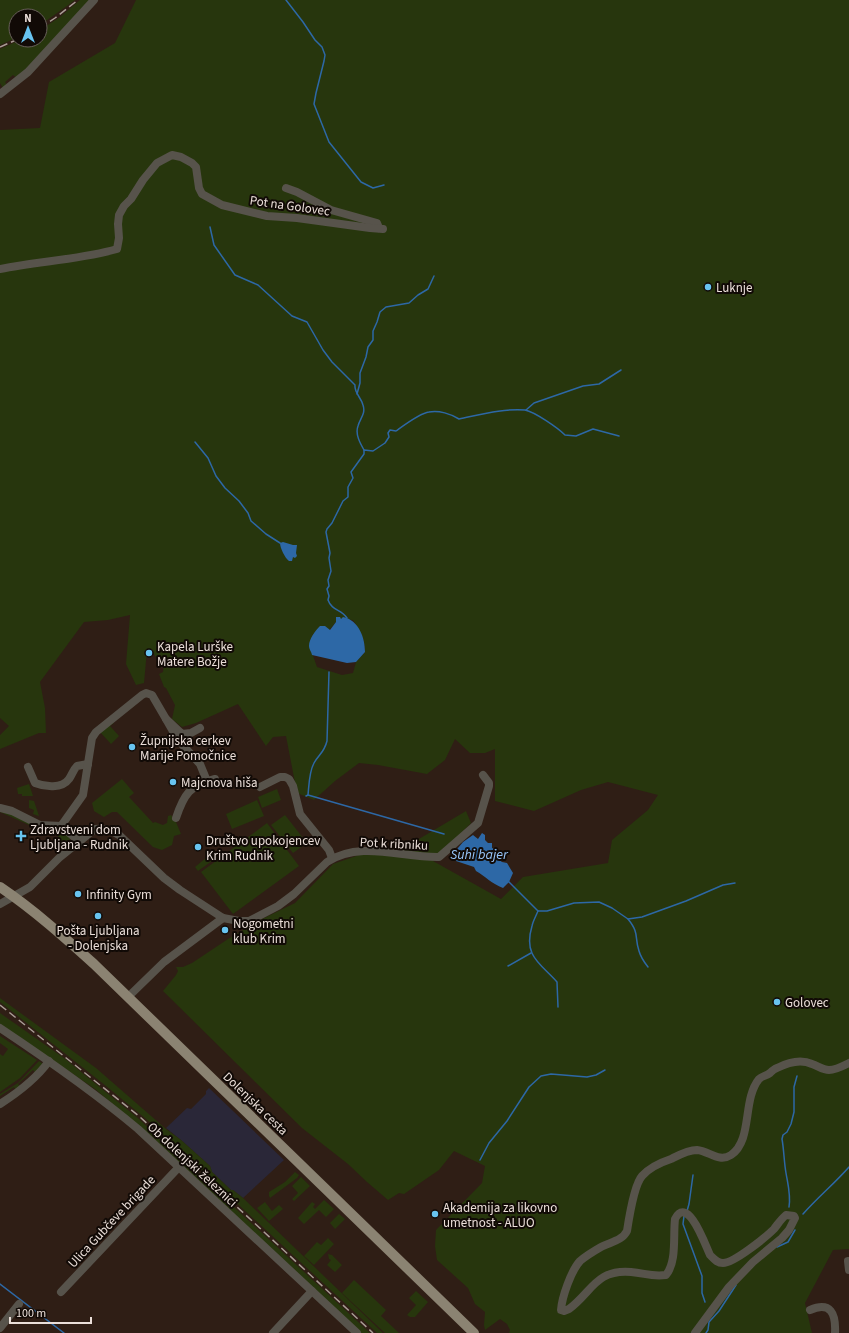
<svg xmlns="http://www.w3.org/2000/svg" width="849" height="1333" viewBox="0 0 849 1333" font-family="'Source Sans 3',sans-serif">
  <rect width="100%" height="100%" fill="#2f1e15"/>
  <path fill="#2a2738" d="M209,1088L284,1160L243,1198L233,1190H231L212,1172L210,1166L181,1140L166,1128L187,1108L191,1109L206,1094V1091Z"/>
  <g fill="#27360d" fill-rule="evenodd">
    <path d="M0,0H75L67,6L40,25V16H16V38L0,45Z"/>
    <path d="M80,0H90L35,61L17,78L13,75L5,82L7,85L3,88L0,83V49L20,40H40V30L60,17Z"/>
    <path d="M136,0H849V1249L833,1250L805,1303L812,1333H509L510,1330L507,1324L500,1319L485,1330L484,1325L485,1312L475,1304L468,1288L437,1260L435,1246L436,1230L482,1183L485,1166L454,1151L439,1170L404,1194L399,1193L388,1200L367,1182L348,1164L302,1128L163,991L176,975L178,971L176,967H183L192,963L228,939L260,920L295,903L333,864L362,854L392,855L466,811L471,823L433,861L501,899L523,877L608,863L612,840L648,810L658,795L608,782L581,790L534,811L495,801V749L485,753H470L455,739L445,760L427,774L378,765L359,763L335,781L314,800L297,793L286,736L273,737L266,746L238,704L196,723L182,727L172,719L175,705L166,688L164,687L159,674L163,672L164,664L155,656L151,649L147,650L144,683L136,685L126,664L130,615L108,620L84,622L40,682L45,708L46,733H39L0,749V735L9,726L0,718V130L40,128L49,82L115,43ZM341,619L353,620C360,630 365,639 365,652L356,662L353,673L342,675L317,667L310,647L313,634L329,630L336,622Z"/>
    <path d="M112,722L114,723L110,726L119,736L111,744L100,732Z"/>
    <path d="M122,779L134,793L129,797L153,823L155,822L163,825L167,823L168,816L171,815L176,822L181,834L174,836L172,845L162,850L153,847L117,812H112L104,817L94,811L92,803Z"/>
    <path d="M29,784L33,796H22V794H18L17,788Z"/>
    <path d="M277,789L281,800L262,808L258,797Z"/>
    <path d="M29,800L34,801L39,816L33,814L34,810L29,808Z"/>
    <path d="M257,800L264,816L232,829L226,814Z"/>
    <path d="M0,810L59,829L71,838L59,850L55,843L60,839L56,833L52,834V830L38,829L0,812Z"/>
    <path d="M285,815L307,843L293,853L271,825Z"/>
    <path d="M267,823L299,866L233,914L201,872Z"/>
    <path d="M212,853L216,858L198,871L195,867Z"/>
    <path d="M0,998L96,1068L166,1129L181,1140L210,1166L212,1172L231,1190H233L243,1198L383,1333H377L146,1119L106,1086L0,1002Z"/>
    <path d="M0,1013L64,1058L139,1119L370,1333H361L152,1137L95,1089L0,1024Z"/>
    <path d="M0,1036L37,1060L20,1078L0,1092V1054L3,1056L8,1049L0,1043Z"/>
    <path d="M39,1061L43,1064L36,1073L33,1070L18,1084L21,1087L16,1091L14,1087L0,1096V1094L18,1083Z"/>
    <path d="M295,1172L299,1175L297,1178L270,1198L269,1196V1192L285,1182Z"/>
    <path d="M301,1177L310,1186L294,1201L292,1199L298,1193L292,1186Z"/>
    <path d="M324,1200L334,1209L326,1217L319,1210L304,1224L298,1218L312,1202L315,1204L313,1207L315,1209Z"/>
    <path d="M265,1202L272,1211L279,1205L283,1209L269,1221L257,1208Z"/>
    <path d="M339,1214L345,1219L335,1229L330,1223Z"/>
    <path d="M328,1238L334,1244L314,1265L304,1256L317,1242L321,1245Z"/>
    <path d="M328,1254L332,1255L342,1265L335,1272L327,1265L331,1260L329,1259Z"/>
    <path d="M354,1280L386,1310L381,1316L399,1333H385L342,1293Z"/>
    <path d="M416,1291L428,1302L415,1317H410L407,1315L416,1305L409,1298Z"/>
  </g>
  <g fill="#2d68a6">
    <path d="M283,542L293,545H297L296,553L297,556L295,558L293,557L292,561H289C285,558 280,548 280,543Z"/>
    <path d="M336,617H340L341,619L343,617C359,620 365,638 365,652L356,662L347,663L312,655C312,653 309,649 309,646C309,639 315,631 320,626H325L330,630L336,622Z"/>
    <path d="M482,833L485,835V840L488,843H492V848L498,850V859L502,862L507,863L513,873L509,882L503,888C492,884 485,876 476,871L474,867L456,861L455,856L453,854L463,842L473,835L478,839Z"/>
  </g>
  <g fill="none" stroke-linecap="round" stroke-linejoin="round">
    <g stroke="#2d68a6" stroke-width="1.5">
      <path d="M286,0L303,22L315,40L322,47L325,55L324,61L316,93L314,104L329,142L361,182L373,188L384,185"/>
      <path d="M210,227L214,245L235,275L258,285L292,316L307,322L323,350L332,362L355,385C354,393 361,397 363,405C366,414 360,418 358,426C355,434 360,443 364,450"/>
      <path d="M357,394L360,383V373L366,357L368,347L373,340V331L377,322L380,312L386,307L409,303L418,295L428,289L434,276"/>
      <path d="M526,410L534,403L583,386L599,384L621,370"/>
      <path d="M195,442L208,458L216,476L225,488L239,501L248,513L251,521L266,534L280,543"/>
      <path d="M347,618C341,609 332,611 328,600L329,596L327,589L329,586L328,580L331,571L329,558L330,553L326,532L327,529L332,523L343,501L348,497V487L353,478L351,472L364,454V450L373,451L385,443L389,437L388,433L390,430L396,431C403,426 420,413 429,412C439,410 451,414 459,419C479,415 505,408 525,410C535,412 558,428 565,435L576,436L593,429L619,436"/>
      <path d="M308,795L444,834"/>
      <path d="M306,796L308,795C309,785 309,772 314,763C319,754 324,753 327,741L329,672"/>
      <path d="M508,881L538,911H547L574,903L599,902L612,908L628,919L642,917L686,901L723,885L735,883"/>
      <path d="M538,911C536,916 533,921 532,926C523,956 540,963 557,982L558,1007"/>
      <path d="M628,919C640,934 634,936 639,951C641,958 644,962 648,967"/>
      <path d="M508,966L531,953"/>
      <path d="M480,1160L489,1143L507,1121L529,1087L541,1076L551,1074L587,1077L596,1075L605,1070"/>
      <path d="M789,1207C791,1195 788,1185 786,1173C784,1162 784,1150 782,1139L783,1135L787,1132L791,1124L794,1112V1087L797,1076"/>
      <path d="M687,1211L689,1204L693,1175"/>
      <path d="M803,1214C818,1197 834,1184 849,1167"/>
      <path d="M684,1216L683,1224L702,1276V1293L705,1302"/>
      <path d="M777,1247L788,1242L795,1230"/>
      <path d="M0,1284L64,1333"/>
      <path d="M706,1333L708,1330L709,1322L719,1311L736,1285"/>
    </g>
    <g stroke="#57534b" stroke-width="8">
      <path d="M0,94L28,72L94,0"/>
      <path d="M286,188L297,192L331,210L377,223L379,228"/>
      <path d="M0,269C39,261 78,260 117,249L119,238L118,224L119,215L124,206L131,199L143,180L157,163L172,155L181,157L192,163L196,167L199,188L202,194L222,205L267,216L297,218L370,228L383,229"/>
      <path d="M200,728L191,733L182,734L166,719L178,740L200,764L207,781"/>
      <path d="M28,767L35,783C45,787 62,789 69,779C72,775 73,770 77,766L88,764"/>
      <path d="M260,787L280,777H285L289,779L293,786L300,814L329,850L332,858"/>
      <path d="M0,808L12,811L40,825L61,826L80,842"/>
      <path d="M176,818C184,794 190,785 215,779"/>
      <path d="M61,826L83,795L92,738L96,732L142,695L146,693L152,695L166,719"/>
      <path d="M0,904L30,887L59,858L95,829C104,828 111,830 119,835L164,878L180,890L223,918L239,921H249L278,906L294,894L327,862C361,840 402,858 439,857L478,823L489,786V783L483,775"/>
      <path d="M128,997L164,962L223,918"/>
      <path d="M0,1028C48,1060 94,1092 138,1129L357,1333"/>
      <path d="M0,1104C19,1092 36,1079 49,1061"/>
      <path d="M848,1261L849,1270"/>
      <path d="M61,1292L179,1167"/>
      <path d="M810,1310C831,1301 836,1314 835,1333"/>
      <path d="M0,1328L19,1304"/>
      <path d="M273,1333L312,1291"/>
      <path d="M695,1333L729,1287L753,1262L782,1238L789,1230L795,1218L794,1216L786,1215C781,1219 778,1224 774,1229C766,1237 734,1263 723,1263C717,1263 714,1259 710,1255C706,1247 688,1194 675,1219C673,1236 677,1262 666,1275C651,1277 645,1273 631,1272C596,1269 592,1292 569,1309L564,1311L561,1310C562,1297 571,1271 580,1261C586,1256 594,1251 601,1247C610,1242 622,1241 627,1231C629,1218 634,1185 642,1176C649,1168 662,1162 671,1159C679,1155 688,1150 697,1150C709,1151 719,1163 731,1155C753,1140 742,1100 759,1079C762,1076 766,1076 770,1073C772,1071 774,1069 777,1068C787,1063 801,1059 812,1064C818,1066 823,1070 829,1070C836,1070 843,1066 849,1063"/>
    </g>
    <path stroke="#8b8372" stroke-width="10" d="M0,887C34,910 64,937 94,964L474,1333"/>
    <g stroke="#a99c95" stroke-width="1.5" stroke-dasharray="8 4" stroke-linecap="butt">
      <path d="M40,28L55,18L78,0"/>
      <path d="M0,47L16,40"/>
      <path d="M0,1005L140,1117L373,1333"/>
    </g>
  </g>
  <g fill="#68c4f0" stroke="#110a06" stroke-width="1.5">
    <circle cx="708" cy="287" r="4"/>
    <circle cx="149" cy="653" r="4"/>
    <circle cx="132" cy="747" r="4"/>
    <circle cx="173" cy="782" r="4"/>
    <path d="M19 830h4v4h4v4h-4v4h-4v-4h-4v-4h4z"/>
    <circle cx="198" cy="847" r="4"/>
    <circle cx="78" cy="894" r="4"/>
    <circle cx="98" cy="916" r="4"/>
    <circle cx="225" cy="930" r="4"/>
    <circle cx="777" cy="1002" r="4"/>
    <circle cx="435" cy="1214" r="4"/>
  </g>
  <g text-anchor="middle" stroke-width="4" stroke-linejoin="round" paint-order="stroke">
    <g font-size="13" fill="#ebdfd9" stroke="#110a06">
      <text transform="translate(290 205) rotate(8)" y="5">Pot na Golovec</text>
      <text transform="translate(394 843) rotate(3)" y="5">Pot k ribniku</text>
      <text transform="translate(256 1103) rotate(44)" y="5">Dolenjska cesta</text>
      <text transform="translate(193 1164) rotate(43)" y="5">Ob dolenjski železnici</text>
      <text transform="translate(111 1221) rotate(-47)" y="5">Ulica Gubčeve brigade</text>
    </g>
    <g font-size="13" fill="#ebdfd9" stroke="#110a06" text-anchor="start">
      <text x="716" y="292">Luknje</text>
      <text x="157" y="651">Kapela Lurške<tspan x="157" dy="15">Matere Božje</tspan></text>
      <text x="140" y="745">Župnijska cerkev<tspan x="140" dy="15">Marije Pomočnice</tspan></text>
      <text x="181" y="787">Majcnova hiša</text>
      <text x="30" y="834">Zdravstveni dom<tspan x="30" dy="15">Ljubljana - Rudnik</tspan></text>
      <text x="206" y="845">Društvo upokojencev<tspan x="206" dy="15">Krim Rudnik</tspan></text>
      <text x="86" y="899">Infinity Gym</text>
      <text x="233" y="928">Nogometni<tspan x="233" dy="15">klub Krim</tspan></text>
      <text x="98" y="935" text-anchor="middle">Pošta Ljubljana<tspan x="98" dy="15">- Dolenjska</tspan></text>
      <text x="785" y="1007">Golovec</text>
      <text x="443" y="1212">Akademija za likovno<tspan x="443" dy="15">umetnost - ALUO</tspan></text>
    </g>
    <g font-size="14" font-style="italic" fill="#96c3f7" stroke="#110a06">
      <text x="479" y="859">Suhi bajer</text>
    </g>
  </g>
  <g transform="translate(28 28)"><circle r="19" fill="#110a06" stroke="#685f5a"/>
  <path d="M0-3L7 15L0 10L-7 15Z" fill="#68c4f0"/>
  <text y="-6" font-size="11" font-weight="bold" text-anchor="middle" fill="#ebdfd9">N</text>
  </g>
  <path d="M10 1317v6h81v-6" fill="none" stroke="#ebdfd9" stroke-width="2"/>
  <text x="16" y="1317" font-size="12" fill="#ebdfd9" stroke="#110a06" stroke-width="3" paint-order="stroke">100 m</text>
</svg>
